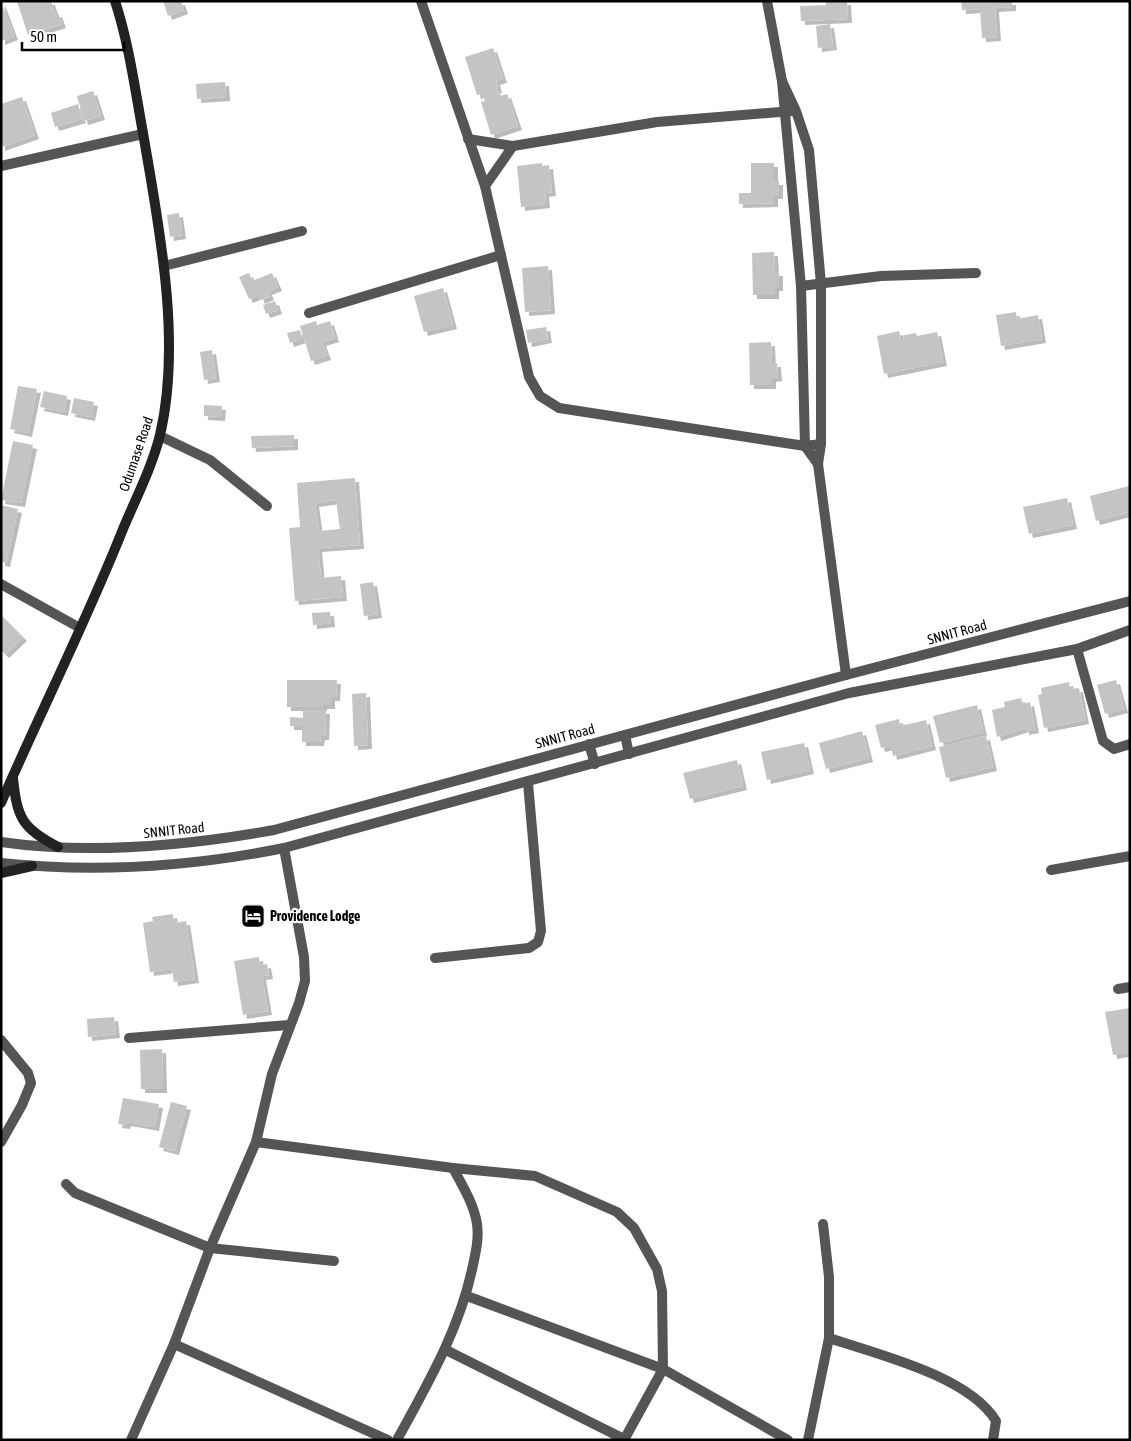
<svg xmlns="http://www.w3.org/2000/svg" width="1131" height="1441" viewBox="0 0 1131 1441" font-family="'Asap Condensed',sans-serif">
  <defs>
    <filter id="shadow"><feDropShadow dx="4" dy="4" stdDeviation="0" flood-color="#0004"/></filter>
  </defs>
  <rect width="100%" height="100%" fill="#fff"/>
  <g fill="#c4c4c4" fill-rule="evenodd" filter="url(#shadow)">
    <path d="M1,1L14,36L1,41Z"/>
    <path d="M17,1H51L55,14L58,13L62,24L28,35Z"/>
    <path d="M163,1H181L184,10L168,16Z"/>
    <path d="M826,1H847L848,19L801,21L800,6L826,5Z"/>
    <path d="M961,1H1012V7L995,8L997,37L982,38L980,9L962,10Z"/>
    <path d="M830,24L833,46L818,48L816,26Z"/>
    <path d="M493,48L503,79L496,81L498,89L477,95L465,57Z"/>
    <path d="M225,82L226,97L197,99L196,84Z"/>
    <path d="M93,91L101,116L84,121L77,96Z"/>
    <path d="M499,91L501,96L507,94L518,126L491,135L481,102L485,101L483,96Z"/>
    <path d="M22,97L35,135L1,147V104Z"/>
    <path d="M78,104L82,119L55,127L51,113Z"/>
    <path d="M542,163V166L549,165L552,192L545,193L546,204L521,207L517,166Z"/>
    <path d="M751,163H774V181H779V195H774V203L739,204V193H751Z"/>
    <path d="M179,213L182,235L170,237L167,215Z"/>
    <path d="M774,252L775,272H779V287H775V295H753L752,253Z"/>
    <path d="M548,266L551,310L525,312L522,268Z"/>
    <path d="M249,273L252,281L272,273L278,287L268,291L270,296L261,300L259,295L249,299L239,277Z"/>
    <path d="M443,288L453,325L424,332L414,296Z"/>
    <path d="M275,301L278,310L266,314L263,305Z"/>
    <path d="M1016,312L1017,319L1038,315L1042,339L1001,346L996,315Z"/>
    <path d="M316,321L317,325L330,321L335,338L322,342L327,356L311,361L300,326Z"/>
    <path d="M546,327L548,339L528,343L526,330Z"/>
    <path d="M300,330L302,339L290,343L287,333Z"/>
    <path d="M899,331L901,339H904V335L916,333L917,336L937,332L943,362L884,374L877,336Z"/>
    <path d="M771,342L772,363H777L778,377L772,378V385H750L749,343Z"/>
    <path d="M212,350L216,378L204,380L200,352Z"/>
    <path d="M18,386L37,389L28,433L10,429Z"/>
    <path d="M44,391L67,396L64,412L40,407Z"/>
    <path d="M74,398L94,402L91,417L71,413Z"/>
    <path d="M204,405L222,406L221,417L204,416Z"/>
    <path d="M294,435V446L252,448L251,436Z"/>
    <path d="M13,441L33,445L21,503L1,500Z"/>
    <path d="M355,478L360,545L318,548L321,578L341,576L343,597L295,601L289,528L300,527L297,483ZM336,500L340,529L319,531L315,503Z"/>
    <path d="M1129,486L1130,512L1096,521L1090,496Z"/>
    <path d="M1067,498L1073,525L1029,534L1023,507Z"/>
    <path d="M1,505L18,509L6,563L1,562Z"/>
    <path d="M373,582L378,614L364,616L360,584Z"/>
    <path d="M330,612L331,623L313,625L312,613Z"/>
    <path d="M1,615L23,637L5,654L1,650Z"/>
    <path d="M287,680H337L336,697H331V705H323V707H287Z"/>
    <path d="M1116,680L1124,709L1105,714L1097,685Z"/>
    <path d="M1069,682L1070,689L1079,688L1085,720L1044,728L1038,695L1042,694L1041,688Z"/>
    <path d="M366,693L368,745L354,746L352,694Z"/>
    <path d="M1021,698L1023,704L1030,702L1035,729L1025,731V728L997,737L992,710L1005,707L1004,702Z"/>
    <path d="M977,705L983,732L940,743L933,716Z"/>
    <path d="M303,710H326L325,736H321L320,742H302V726H290V717L303,718Z"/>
    <path d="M899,719L900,726L926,720L932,746L893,756L891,746L881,748L875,725Z"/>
    <path d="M862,731L869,758L826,769L819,743Z"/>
    <path d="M986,736L993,767L946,778L939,747Z"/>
    <path d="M804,743L810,770L767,780L761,752Z"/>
    <path d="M737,760L743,786L690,799L683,773Z"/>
    <path d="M173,914L174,923L186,921L195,979L174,982L172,969L150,972L143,923L153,921L152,917Z"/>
    <path d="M259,957L260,965L267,964L269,975L262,976L268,1011L243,1015L234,961Z"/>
    <path d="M1130,1008V1052L1113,1055L1105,1012Z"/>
    <path d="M114,1017L116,1034L88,1037L87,1019Z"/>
    <path d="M162,1049L163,1089H141L140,1050Z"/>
    <path d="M123,1098L159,1104L155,1127L127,1122L126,1125L118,1124Z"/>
    <path d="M171,1102L187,1106L175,1151L159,1147Z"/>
  </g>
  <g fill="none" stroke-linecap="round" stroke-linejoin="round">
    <g stroke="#555" stroke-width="10">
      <path d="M421,1L485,186L529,377L540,396L559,408L805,446L821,444"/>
      <path d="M767,1L782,81L801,286L805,446L818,464"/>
      <path d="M782,81L796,111L809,150L821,284V444L818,464L846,675"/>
      <path d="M468,139L513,146L657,122L792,111"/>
      <path d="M1,166L143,134"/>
      <path d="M485,186L513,146"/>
      <path d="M164,266L302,231"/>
      <path d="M801,286L881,276L976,273"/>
      <path d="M309,313L501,255"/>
      <path d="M160,436L210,460L267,506"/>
      <path d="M1,584L80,628"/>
      <path d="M1077,649L1103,741L1114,749L1130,744"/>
      <path d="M1051,870L1130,856"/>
      <path d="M435,958L529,948L538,942L541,931L528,783"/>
      <path d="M1118,989L1130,987"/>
      <path d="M129,1038L289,1025"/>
      <path d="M1,1040L28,1073L31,1083L22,1105L1,1142"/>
      <path d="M256,1142L453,1168C462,1185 474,1204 477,1224C479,1238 476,1251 473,1265C460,1329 428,1383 397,1440"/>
      <path d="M453,1168L535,1176L617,1212L634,1228L657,1269L662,1291L663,1369L624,1440"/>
      <path d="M66,1184L75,1193L210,1248L334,1261"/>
      <path d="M467,1296L663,1369L788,1440"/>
      <path d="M829,1338C877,1354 969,1376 996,1421L993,1440"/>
      <path d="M174,1344L388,1440"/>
      <path d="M446,1350L624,1439"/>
      <path d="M131,1440L174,1344L210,1248L256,1142L272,1074L299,1003L305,981L304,957L284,848"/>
      <path d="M808,1440L829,1338V1277L823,1224"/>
    </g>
    <g stroke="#555" stroke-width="10">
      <path d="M625,735L629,754"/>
      <path d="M589,744L595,764"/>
      <path d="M1,842C91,855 185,846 274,830L846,675L1130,601"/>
      <path d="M1,863C96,873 190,867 284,848L849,693L1077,649L1130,630"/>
    </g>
    <g stroke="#222" stroke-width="10">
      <path d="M13,778C17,818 22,828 58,847"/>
      <path d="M1,803C41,711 86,622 123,529C136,498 152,467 160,435C182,342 159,226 143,133C135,89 129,44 115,1"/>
      <path d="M1,873L32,866"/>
    </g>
  </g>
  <defs>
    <g id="hotel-square" transform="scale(1.25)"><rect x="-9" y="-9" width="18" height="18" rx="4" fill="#000" stroke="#fff"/><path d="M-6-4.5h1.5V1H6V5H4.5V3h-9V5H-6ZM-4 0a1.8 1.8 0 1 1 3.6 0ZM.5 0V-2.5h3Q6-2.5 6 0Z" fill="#fff"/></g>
  </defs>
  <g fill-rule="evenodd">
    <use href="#hotel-square" x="253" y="916"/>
  </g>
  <g text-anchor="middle" stroke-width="4.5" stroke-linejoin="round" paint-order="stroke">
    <g font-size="14" fill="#000" stroke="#fff">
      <text transform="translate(136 454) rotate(-71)" y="5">Odumase Road</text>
      <text transform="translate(957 632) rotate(-15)" y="5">SNNIT Road</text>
      <text transform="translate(565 736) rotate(-15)" y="5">SNNIT Road</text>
      <text transform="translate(174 830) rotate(-6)" y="5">SNNIT Road</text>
    </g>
    <g font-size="14" font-weight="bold" fill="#000" stroke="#fff" text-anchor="start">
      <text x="270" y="921">Providence Lodge</text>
    </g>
  </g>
  <rect width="1131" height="1441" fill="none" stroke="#000000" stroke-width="5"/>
  <path d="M22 42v8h102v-8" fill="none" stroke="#000000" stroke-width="2.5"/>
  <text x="30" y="42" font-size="15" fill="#000000" stroke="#ffffff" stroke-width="4" paint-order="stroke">50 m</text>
</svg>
